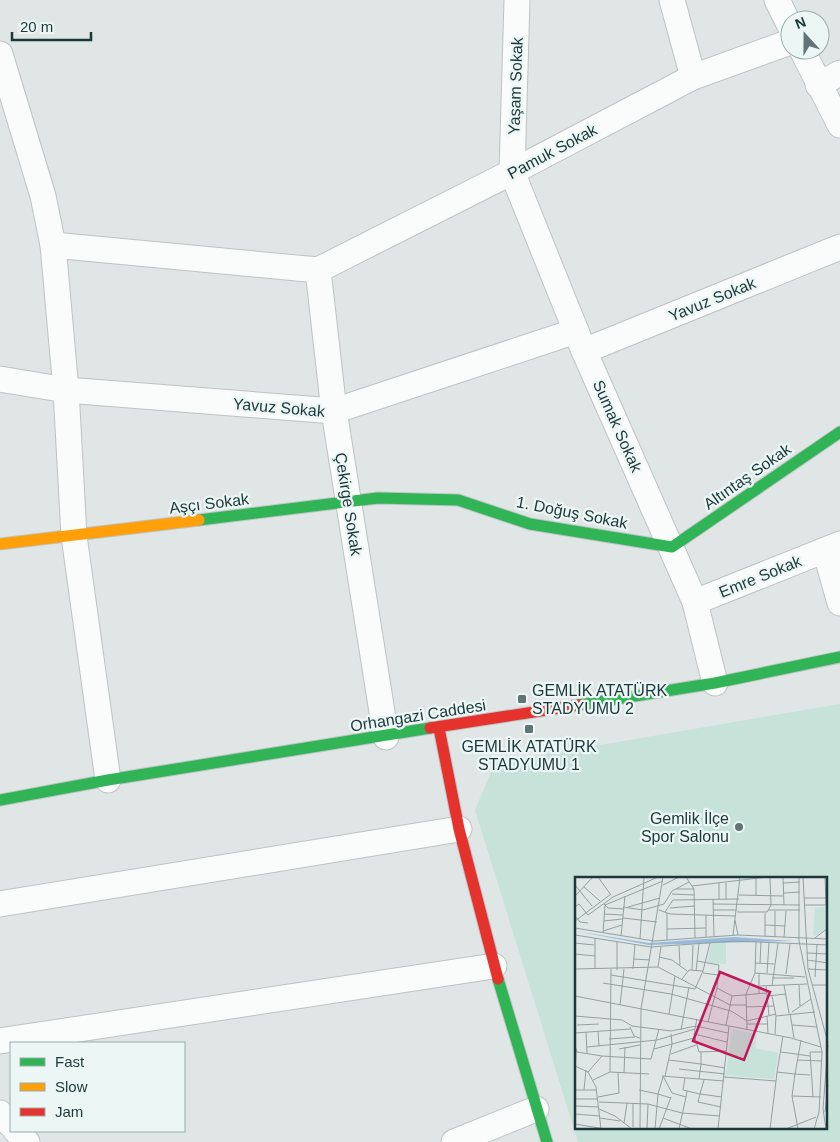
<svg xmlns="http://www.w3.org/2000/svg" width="840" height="1142" viewBox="0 0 840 1142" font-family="Arial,sans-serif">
  <rect width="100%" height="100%" fill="#e0e6e6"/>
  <path fill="#c6e2d9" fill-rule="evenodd" d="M840,704V1142H578L475,810L495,763ZM576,878H826V1128H576Z"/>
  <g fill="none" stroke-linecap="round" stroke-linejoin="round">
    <g stroke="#bdc3c3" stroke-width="27">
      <g id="street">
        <path d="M517,0L512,172L584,351L695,602L715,683"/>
        <path d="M672,0L693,77"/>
        <path d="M777,0L790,26"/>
        <path d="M802,50L840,125"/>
        <path d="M0,54L43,196L53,245"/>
        <path d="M818,85L840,73"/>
        <path d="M318,270L512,172L693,77L790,42"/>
        <path d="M318,270L334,411L386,737"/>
        <path d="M584,351L840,247"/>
        <path d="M0,379L66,390L334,411L576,331"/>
        <path d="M825,550L840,603"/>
        <path d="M695,602L840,544"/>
        <path d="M108,780L74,536L66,390L53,245L318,270"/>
        <path d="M0,904L459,829"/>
        <path d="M0,1041L494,966"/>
        <path d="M0,1113L11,1125"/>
        <path d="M16,1131L27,1142"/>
        <path d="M454,1142L536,1109"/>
      </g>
    </g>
    <g stroke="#bbc4c4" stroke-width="13">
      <g id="fast">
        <path d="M199,520L378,498L458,500L530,524L672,547L840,432"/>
        <path d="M579,705L715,683L840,657"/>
        <path d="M0,800L108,780L430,728"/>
        <path d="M498,979L547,1142"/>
      </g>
    </g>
    <g stroke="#bbc4c4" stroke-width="13">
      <path id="slow" d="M0,544L199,520"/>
    </g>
    <g stroke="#bbc4c4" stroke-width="13">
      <g id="jam">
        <path d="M430,728L579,705"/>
        <path d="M439,728L459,829L498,979"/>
      </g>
    </g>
    <use href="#street" stroke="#fafbfb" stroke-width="25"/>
    <use href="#fast" stroke="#30b455" stroke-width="11"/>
    <use href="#slow" stroke="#ff9f0a" stroke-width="11"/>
    <use href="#jam" stroke="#e5322d" stroke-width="11"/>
  </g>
  <g fill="#617577" stroke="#ecf7f5" stroke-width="2">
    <rect x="517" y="694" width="10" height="10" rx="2.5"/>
    <rect x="524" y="724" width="10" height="10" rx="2.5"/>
    <circle cx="739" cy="827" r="5"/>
  </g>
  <g text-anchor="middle" stroke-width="4.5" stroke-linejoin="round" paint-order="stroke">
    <g font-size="16" fill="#1c383b" stroke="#ecf7f5">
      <text transform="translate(515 86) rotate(-88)" y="6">Yaşam Sokak</text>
      <text transform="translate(552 151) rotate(-28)" y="6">Pamuk Sokak</text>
      <text transform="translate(712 299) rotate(-22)" y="6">Yavuz Sokak</text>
      <text transform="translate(279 407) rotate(5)" y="6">Yavuz Sokak</text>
      <text transform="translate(618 426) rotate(66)" y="6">Sumak Sokak</text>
      <text transform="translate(747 476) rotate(-35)" y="6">Altıntaş Sokak</text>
      <text transform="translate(209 503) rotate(-7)" y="6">Aşçı Sokak</text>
      <text transform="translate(349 504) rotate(81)" y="6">Çekirge Sokak</text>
      <text transform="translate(572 512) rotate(11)" y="6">1. Doğuş Sokak</text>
      <text transform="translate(760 576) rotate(-22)" y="6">Emre Sokak</text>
      <text transform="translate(418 715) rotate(-9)" y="6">Orhangazi Caddesi</text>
    </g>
    <g font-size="16" fill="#1c383b" stroke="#ecf7f5" text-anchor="start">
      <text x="532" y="696">GEMLİK ATATÜRK<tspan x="532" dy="18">STADYUMU 2</tspan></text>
      <text x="529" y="752" text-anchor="middle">GEMLİK ATATÜRK<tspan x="529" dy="18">STADYUMU 1</tspan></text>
      <text x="729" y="824" text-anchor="end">Gemlik İlçe<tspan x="729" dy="18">Spor Salonu</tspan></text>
    </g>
  </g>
  <g transform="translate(575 877)">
    <rect width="252" height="252" fill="#e0e6e6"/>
    <path d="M252,30V50L241,59L238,58L240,31ZM151,66V87L132,86L136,67ZM157,152L182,157L180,171L203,176L199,202L151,198Z" fill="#c6e2d9"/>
    <path d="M0,54L74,66L159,60L218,64L74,68Z" fill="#9abadc"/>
    <path fill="none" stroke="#92a0a2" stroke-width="1" d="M23,0L36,18M111,0L119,12L120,61M208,0L209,28M224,0V64L247,175L244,235M228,0L233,92L253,166M181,2V19M151,6V22M208,6L225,5M0,8L17,29M88,8L104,0M117,9L192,0M9,10L25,24M101,12H119M209,16L225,15M97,17L119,18M164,18L208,19M0,19L18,0M229,21H251M138,22L139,60M144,22V6M29,27L33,31L49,32M138,27L225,28M230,28H251L250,0M0,30L4,27L13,38L38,20L83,0M48,30L68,33L89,27L97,14L114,5M53,30L85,21M95,31L119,29M84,33L95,37L160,39M138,33H162M193,33H225M90,35L98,23L164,22M162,35H192L196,28L195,0M190,36V59M29,37L48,38M131,38V60M0,39L5,45L13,46M48,41L82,45M160,43L163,58M0,44L36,17M29,44L47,42M190,48L210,49M0,51L79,64L163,58L253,62M92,52L131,51M28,54L47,48M28,55L30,28L88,4M0,58L76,70L159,64L253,68M158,58L165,0M46,59L50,19M200,59V34M209,60L211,34M240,61L253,51M65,62L69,0M92,63V36M0,66L19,68M104,69L105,88M232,76L253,77M0,77L20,79M84,80L97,83L112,94M58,82L75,83M232,83L253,86M122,84L144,88L142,111M180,86L199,87M185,86L186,65M83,90L86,70M20,91V61M0,92L83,90L155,128H171M58,92L60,67M233,92L253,93M42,93V65M117,93L118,68M121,94L124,67M128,94L135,66M128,96L143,98M180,96L230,100M192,96L194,66M211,97L215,67M36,98L120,112L128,94L114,93L107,102M240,100L242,68M197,101H219M28,106L96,117L156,134L172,144L201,137M209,108L214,136M224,108L225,129M237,108H253M185,109L232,107M191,109L194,138M197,109L203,66M184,116V96M0,119L216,161L246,170M157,119L191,116M192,119L211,117M197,119L201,139L200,157M45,128L49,92M171,130L199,129M217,135L236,122M215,136L219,161M94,137L100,99M0,139L47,143L57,149L96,154L121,149L153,156M192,139L193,156M201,139L240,135M122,142L119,157L152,165M0,145V166M133,145L142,111L157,119M172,147H192M2,148L24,147M151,148L157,119M217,148L242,150M55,150L59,159L65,161M106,153L114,110M172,153L171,117L180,96L181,65M23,154L24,169M11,155L12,176M0,156L55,152M119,157L124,175L151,174M34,162L60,160M226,163L220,197L235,198M0,169L2,175L27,179L76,182L84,152M12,170L82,163L120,152M44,172L65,168M79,172L119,161M206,175L235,179M96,177L121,168M94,183L126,187V175M222,183L246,184M0,189L13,195L21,210L26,252M104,192L150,197M0,195L1,175M13,195L27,179M35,195L36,92M202,195L208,159M49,196L50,170M87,199L149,204M88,199L97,216L111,220L112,214M90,199L97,167L96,157M149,200L201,204L202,195L220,197L217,219L223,252M110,201L108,213L125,217L123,225L146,230M124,202L126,187L150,191M18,203L35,195L74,197M129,203L125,217L147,220M0,213H22M9,213L11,193M64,213L83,217L88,200M217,219L246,220M23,220L44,216L43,196M238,220L235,175H247M0,222H23M24,225L73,227L107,236L145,239M58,227V250M0,229L24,230M24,232L40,239L57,252M248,232L253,168M248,232L251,252M250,235L253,208M0,237L25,239M25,241L45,244M88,241L117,252M49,246L52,226M0,247L30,252M65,252L66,132L88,0M72,252L73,227M80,252L83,217L96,221M84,252L96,220M104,252L111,220M143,252L154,149M195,252L201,204M211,252L241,240M239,252L244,235"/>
    <path fill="#c2185b" fill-opacity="0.15" stroke="#c2185b" stroke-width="2.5" d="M145,95L195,115L169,183L118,164Z"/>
    <rect width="252" height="252" fill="none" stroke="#1c383b" stroke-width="2.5"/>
  </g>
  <rect x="10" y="1042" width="175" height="90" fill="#ecf7f5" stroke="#99abab"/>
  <rect x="20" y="1058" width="25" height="8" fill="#30b455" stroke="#99abab"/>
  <text x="55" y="1067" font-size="15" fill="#1c383b">Fast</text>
  <rect x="20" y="1083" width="25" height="8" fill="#ff9f0a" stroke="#99abab"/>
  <text x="55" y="1092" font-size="15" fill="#1c383b">Slow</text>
  <rect x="20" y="1108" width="25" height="8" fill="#e5322d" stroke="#99abab"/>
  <text x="55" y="1117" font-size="15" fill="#1c383b">Jam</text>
  <g transform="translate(805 35) rotate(339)"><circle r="24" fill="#ecf7f5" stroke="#99abab"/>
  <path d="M0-4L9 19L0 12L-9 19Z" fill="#617577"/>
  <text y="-8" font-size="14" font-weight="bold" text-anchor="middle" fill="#1c383b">N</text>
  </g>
  <path d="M12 32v8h79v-8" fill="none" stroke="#1c383b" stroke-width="2.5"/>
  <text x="20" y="32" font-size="15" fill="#1c383b" stroke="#ecf7f5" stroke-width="4" paint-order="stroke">20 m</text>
</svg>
